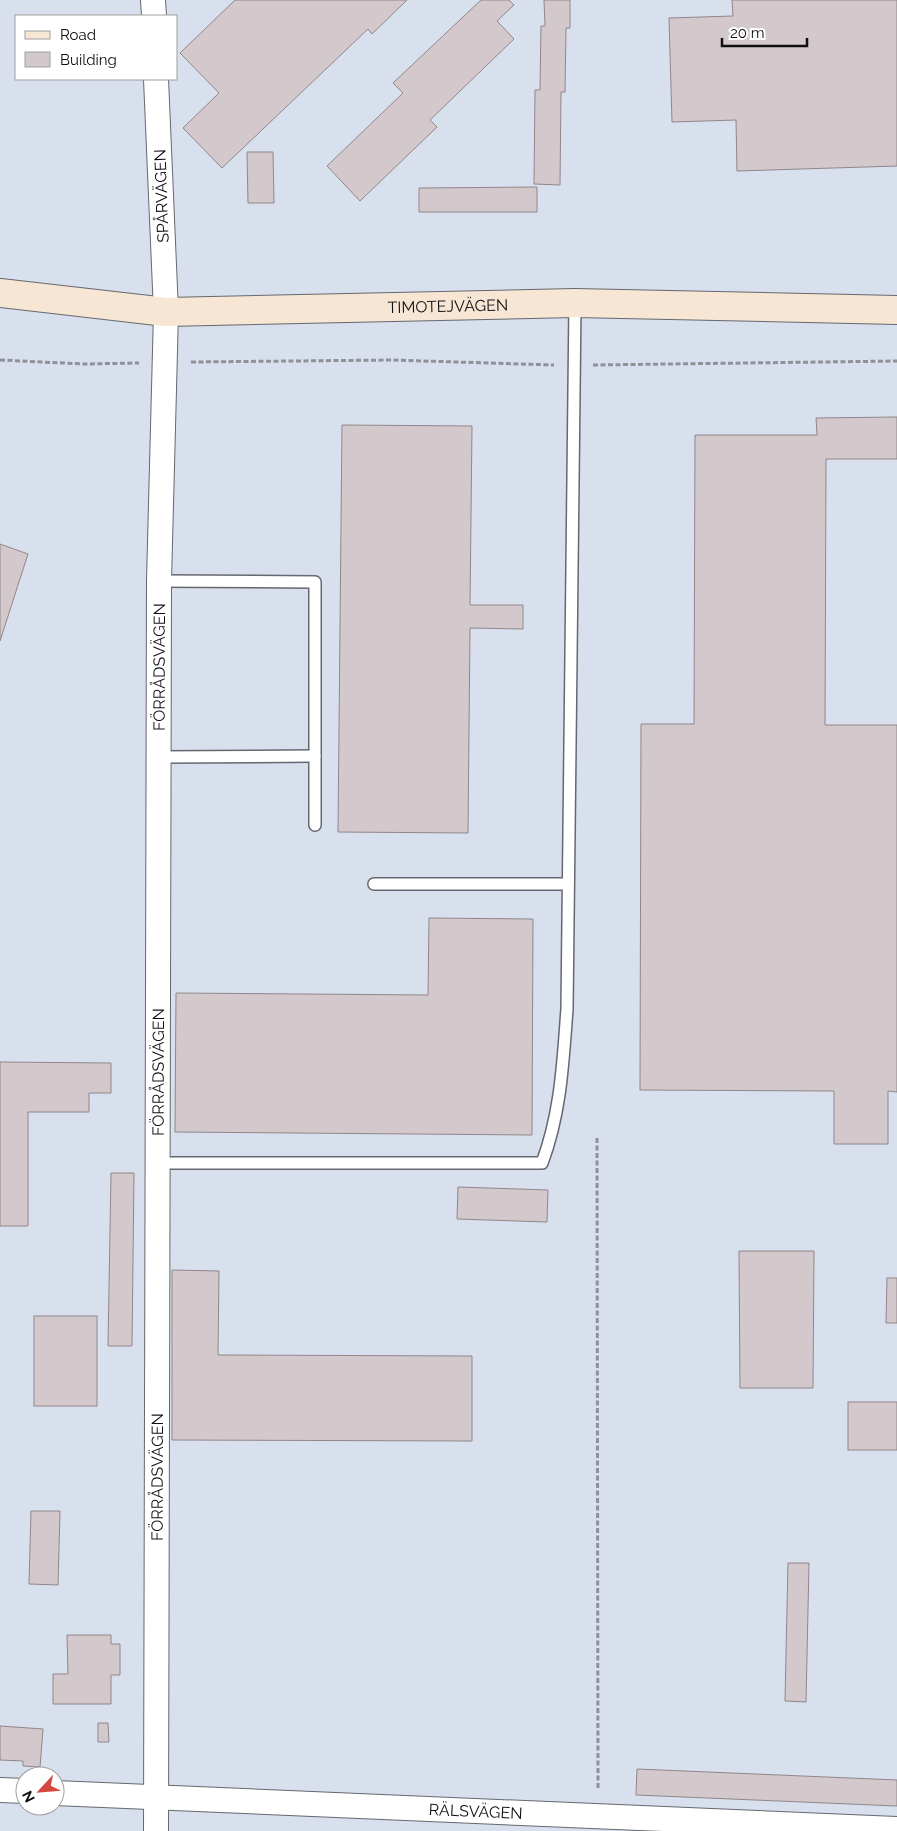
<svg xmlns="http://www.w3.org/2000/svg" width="897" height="1831" viewBox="0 0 897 1831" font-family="Raleway,sans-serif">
  <rect width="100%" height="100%" fill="#eaedf5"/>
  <path fill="#d8dfed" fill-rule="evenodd" d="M0,0H897V1831H0ZM16,16H176V79H16ZM25,1776H55V1806H25Z"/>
  <g fill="#d3c9cc" stroke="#90878a">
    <path d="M235,0H407L372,34L368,29L222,168L183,128L219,93L180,53Z"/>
    <path d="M481,0H509L514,5L497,21L514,39L430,120L437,127L360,201L327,166L403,93L393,83Z"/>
    <path d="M544,0H570V28H566L565,92H561L560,185L534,184L535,90H540L541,26H545Z"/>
    <path d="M732,0H897V166L737,171L736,120L672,122L669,18L733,16Z"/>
    <path d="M247,152H273L274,203H248Z"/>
    <path d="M537,187V212H419V188Z"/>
    <path d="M897,417V459H826L825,725H897V1092L888,1091V1144H834V1091L640,1090L641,724H694L695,435H817L816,418Z"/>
    <path d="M342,425L472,426L470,605H523V629L470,628L468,833L338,832Z"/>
    <path d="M0,544L28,554L0,641Z"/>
    <path d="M429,918L533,919L532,1135L175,1132L176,993L428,995Z"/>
    <path d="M0,1062L111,1063V1093H89V1112H28V1226H0Z"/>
    <path d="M111,1173H134L132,1346H108Z"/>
    <path d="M458,1187L548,1190L547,1222L457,1219Z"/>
    <path d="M739,1251H814L813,1388H740Z"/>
    <path d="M172,1270L219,1271L218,1355L472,1356V1441L172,1440Z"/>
    <path d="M887,1278H897V1323H886Z"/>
    <rect x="34" y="1316" width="63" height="90"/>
    <rect x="848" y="1402" width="49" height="48"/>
    <path d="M31,1511H60L58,1585L29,1584Z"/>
    <path d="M788,1563H809L806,1702L785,1701Z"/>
    <path d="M67,1635H111V1644H120V1675H111V1704H53V1674H68Z"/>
    <path d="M98,1723H108L109,1742H98Z"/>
    <path d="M0,1726L43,1729L40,1767L23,1766V1761L0,1760Z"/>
    <path d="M637,1769L897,1780V1806L636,1795Z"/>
  </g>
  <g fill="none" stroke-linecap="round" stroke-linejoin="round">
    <g stroke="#65686f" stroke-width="14">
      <g id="lane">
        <path d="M159,581L315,582V825"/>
        <path d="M159,757L315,756"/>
        <path d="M374,884H568"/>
        <path d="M158,1163H542C561,1113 563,1061 567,1009L575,303"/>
      </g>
    </g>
    <g stroke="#65686f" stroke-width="26">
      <g id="street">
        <path d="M153,0L154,16"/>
        <path d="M0,1790L25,1791"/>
        <path id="s1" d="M55,1793L897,1829"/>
        <path id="s2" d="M156,1831L159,581L166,312L156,79"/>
      </g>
    </g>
    <g stroke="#65686f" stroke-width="30">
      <g id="secondary">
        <path id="s3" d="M0,293L166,312L575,303L897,310"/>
      </g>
    </g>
    <g stroke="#8f9197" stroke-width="3" stroke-dasharray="5 2.5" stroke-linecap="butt">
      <path d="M0,360L84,364L139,363"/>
      <path d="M191,362L392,360L554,365"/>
      <path d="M593,365L897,361"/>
      <path d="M597,1138L598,1790"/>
    </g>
    <use href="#lane" stroke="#fff" stroke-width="11"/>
    <use href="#street" stroke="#fff" stroke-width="24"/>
    <use href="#secondary" stroke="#f7e6d4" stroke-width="28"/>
  </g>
  <g text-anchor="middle" stroke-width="4" stroke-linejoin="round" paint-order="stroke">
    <g font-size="16" fill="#0e0f12" stroke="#fff">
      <text transform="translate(161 196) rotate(-92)" y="6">SPÅRVÄGEN</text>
      <text dy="6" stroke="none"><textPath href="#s3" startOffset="449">TIMOTEJVÄGEN</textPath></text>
      <text dy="6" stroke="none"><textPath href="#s2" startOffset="1164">FÖRRÅDSVÄGEN</textPath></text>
      <text dy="6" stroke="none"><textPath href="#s2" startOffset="759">FÖRRÅDSVÄGEN</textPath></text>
      <text dy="6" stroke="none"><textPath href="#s2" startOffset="354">FÖRRÅDSVÄGEN</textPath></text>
      <text dy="6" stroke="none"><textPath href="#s1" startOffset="421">RÄLSVÄGEN</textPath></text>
    </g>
  </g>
  <rect x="15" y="15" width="162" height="65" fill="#ffffff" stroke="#9f9fa0"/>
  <rect x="25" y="31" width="25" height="8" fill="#f7e6d4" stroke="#9f9fa0"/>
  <text x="60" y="40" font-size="15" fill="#0e0f12">Road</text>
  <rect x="25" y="52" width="25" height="15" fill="#d3c9cc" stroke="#9f9fa0"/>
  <text x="60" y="65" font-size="15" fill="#0e0f12">Building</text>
  <g transform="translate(40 1791) rotate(244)"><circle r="24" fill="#ffffff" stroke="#9f9fa0"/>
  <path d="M0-4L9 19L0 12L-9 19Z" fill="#d64740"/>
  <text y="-8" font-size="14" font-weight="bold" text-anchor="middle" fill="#0e0f12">N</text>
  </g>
  <path d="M722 38v8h85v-8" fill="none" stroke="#0e0f12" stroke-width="2.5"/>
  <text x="730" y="38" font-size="15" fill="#0e0f12" stroke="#ffffff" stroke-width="4" paint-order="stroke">20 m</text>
</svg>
